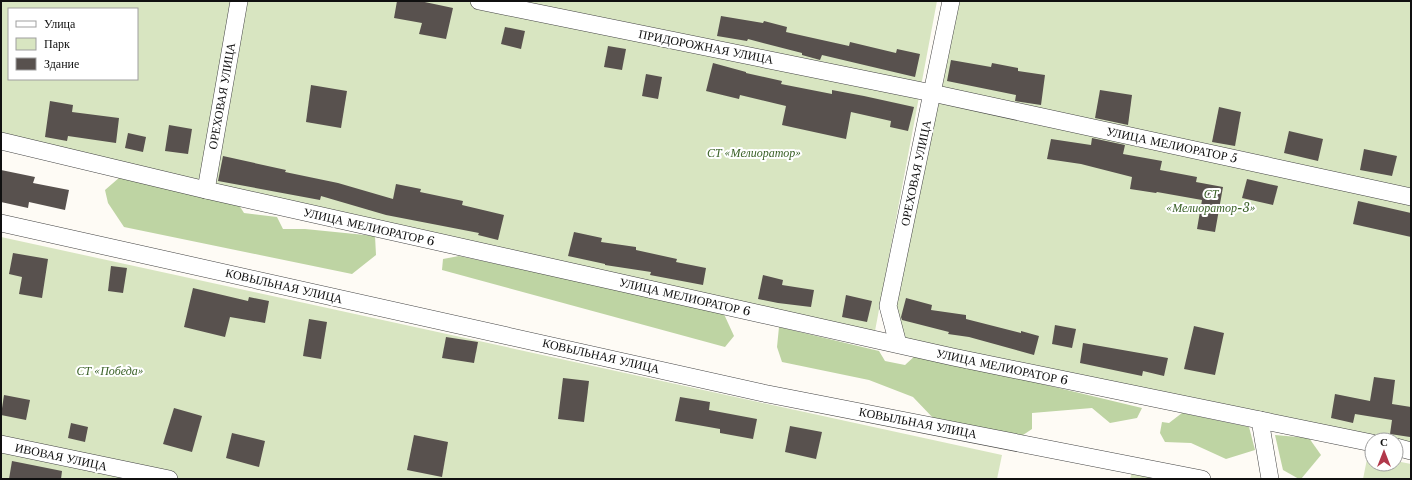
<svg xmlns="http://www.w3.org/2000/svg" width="1412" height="480" viewBox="0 0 1412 480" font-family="'Libre Baskerville',serif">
  <rect width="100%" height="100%" fill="#fefbf5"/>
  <g fill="#d8e5c1" fill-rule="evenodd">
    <path d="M1,1H937L875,331L1,137ZM9,9H137V79H9Z"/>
    <path d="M958,1H1411V448L1396,440H1374L890,335Z"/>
    <path d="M1,237L1002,455L997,479H1Z"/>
    <path d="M1368,454L1372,455V464H1396V461L1411,464V479H1363Z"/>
    <path d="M1132,472L1165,479H1130Z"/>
  </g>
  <g fill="#bed4a3">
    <path d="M120,177L239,205L244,213L277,217L283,229H305L375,236L376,255L352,274L124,227L108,203L105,190Z"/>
    <path d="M459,256L723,312L734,336L725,347L442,270L443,259Z"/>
    <path d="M779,327L879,351L885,361L905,365L917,354L1142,408L1137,418L1110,423L1092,408L1032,413V429L1023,435L935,420L913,397L869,380L782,362L777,347Z"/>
    <path d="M1182,413L1249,427L1255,450L1226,459L1191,443L1165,442L1160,433L1162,422L1169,423Z"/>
    <path d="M1275,435L1309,438L1321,455L1301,479H1299L1283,470Z"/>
  </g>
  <g fill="#58514e">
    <path d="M397,1H420L453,8L446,39L419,34L422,23L394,18Z"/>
    <path d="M721,16L763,23L764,21L787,27L786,32L849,46L850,42L896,53L897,49L920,54L915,77L822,55L820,60L802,55V53L748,39L747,41L717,36Z"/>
    <path d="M505,27L525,31L521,49L501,44Z"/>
    <path d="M608,46L626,49L622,70L604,67Z"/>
    <path d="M951,60L991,67L992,63L1018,68V71L1045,75L1041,105L1015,101L1016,95L947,81Z"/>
    <path d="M713,63L746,72V73L782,81L781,84L832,94V90L864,96L914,107L908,131L890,127L891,121L851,112L846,139L782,125L786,106L740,95L739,99L706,91Z"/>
    <path d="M646,74L662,77L658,99L642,96Z"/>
    <path d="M311,85L347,91L341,128L306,122Z"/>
    <path d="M1100,90L1132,95L1128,125L1095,118Z"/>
    <path d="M50,101L73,105L72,112L119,118L116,143L68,136L67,141L45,137Z"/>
    <path d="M1219,107L1241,112L1235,146L1212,142Z"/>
    <path d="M169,125L192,129L188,154L165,151Z"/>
    <path d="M1289,131L1323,139L1318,161L1284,153Z"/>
    <path d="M128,133L146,137L143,152L125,148Z"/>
    <path d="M1092,138L1125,145L1123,154L1162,161L1160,170L1197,177L1196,182L1223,187L1215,232L1197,229L1202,200L1157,192L1156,193L1130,189L1132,177L1081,164L1047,159L1051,139L1091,145Z"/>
    <path d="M1364,149L1397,156L1392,176L1360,170Z"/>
    <path d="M223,156L286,170L285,172L338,183L393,199L396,184L421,189L420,192L463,201L462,205L504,215L498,240L478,235L479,233L386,215L321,196L320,200L218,181Z"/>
    <path d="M1,170L35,177L33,183L69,190L65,210L29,202L28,208L1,202Z"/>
    <path d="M1247,179L1278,186L1273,205L1242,198Z"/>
    <path d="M1358,201L1411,213V237L1353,224Z"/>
    <path d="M574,232L602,238L601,242L636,247V250L677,259L676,262L706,268L703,285L650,275L651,272L605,265V264L568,256Z"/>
    <path d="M13,253L48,259L42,298L19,294L22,277L9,274Z"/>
    <path d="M111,266L127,268L123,293L108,291Z"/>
    <path d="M763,275L783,280L782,285L814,290L811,307L778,303L758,299Z"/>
    <path d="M193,288L248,301L249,297L269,301L265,323L230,317L225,337L184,327Z"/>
    <path d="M846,295L872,301L867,322L842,317Z"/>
    <path d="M906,298L932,305L931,310L966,315V319L1021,333V331L1039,336L1034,355L969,337L948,334L949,332L902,320L901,317Z"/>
    <path d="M309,319L327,322L321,359L303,356Z"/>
    <path d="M1055,325L1076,329L1072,348L1052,344Z"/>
    <path d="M1194,326L1224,333L1215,375L1184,369Z"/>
    <path d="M446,337L478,342L474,363L442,358Z"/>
    <path d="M1083,343L1168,358L1164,376L1143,371L1142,376L1080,363Z"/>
    <path d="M1374,377L1395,380L1392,404L1411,407L1410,437L1390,434L1392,420L1355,414L1353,423L1331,418L1335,394L1370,401Z"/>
    <path d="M563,378L589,381L584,422L558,419Z"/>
    <path d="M4,395L30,400L26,420L1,415Z"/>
    <path d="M680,397L710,402L709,410L757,419L753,439L720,433V429L675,421Z"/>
    <path d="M174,408L202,416L192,452L163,444Z"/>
    <path d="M71,423L88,427L85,442L68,438Z"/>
    <path d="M790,426L822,432L816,459L785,452Z"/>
    <path d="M232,433L265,441L259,467L226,458Z"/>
    <path d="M414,435L448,442L442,477L407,470Z"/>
    <path d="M12,461L62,471L61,479H9Z"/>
  </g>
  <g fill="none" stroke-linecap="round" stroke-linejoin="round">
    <g stroke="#434343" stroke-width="18">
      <g id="street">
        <path d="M479,1L932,93L1411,197"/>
        <path d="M1,141L206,190L953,357L1372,443"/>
        <path d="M206,190L239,1"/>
        <path d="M1,223L763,393L1202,479"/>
        <path d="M898,344L888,306L951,1"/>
        <path d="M1260,420L1270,479"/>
        <path d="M1,444L169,479"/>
        <path d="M1396,447L1411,451"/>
      </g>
    </g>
    <use href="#street" stroke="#fff" stroke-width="17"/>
  </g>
  <g text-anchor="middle" stroke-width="4" stroke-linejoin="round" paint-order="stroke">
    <g font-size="12" fill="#101010" stroke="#fff">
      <text transform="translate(706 47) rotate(11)" y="4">ПРИДОРОЖНАЯ УЛИЦА</text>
      <text transform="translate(222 96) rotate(-80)" y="4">ОРЕХОВАЯ УЛИЦА</text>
      <text transform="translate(1172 145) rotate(12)" y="4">УЛИЦА МЕЛИОРАТОР 5</text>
      <text transform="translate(916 173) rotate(-78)" y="4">ОРЕХОВАЯ УЛИЦА</text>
      <text transform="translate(369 227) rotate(13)" y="4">УЛИЦА МЕЛИОРАТОР 6</text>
      <text transform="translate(284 286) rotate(13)" y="4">КОВЫЛЬНАЯ УЛИЦА</text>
      <text transform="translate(685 297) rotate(13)" y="4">УЛИЦА МЕЛИОРАТОР 6</text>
      <text transform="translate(601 356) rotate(13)" y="4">КОВЫЛЬНАЯ УЛИЦА</text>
      <text transform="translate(1002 367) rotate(12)" y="4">УЛИЦА МЕЛИОРАТОР 6</text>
      <text transform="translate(918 423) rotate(11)" y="4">КОВЫЛЬНАЯ УЛИЦА</text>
      <text transform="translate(61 457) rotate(12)" y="4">ИВОВАЯ УЛИЦА</text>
    </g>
    <g font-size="12" font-style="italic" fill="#3a6127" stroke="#fff">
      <text x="754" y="157">СТ «Мелиоратор»</text>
      <text x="1211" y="198">СТ<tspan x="1211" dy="14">«Мелиоратор-3»</tspan></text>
      <text x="110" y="375">СТ «Победа»</text>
    </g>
  </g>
  <rect width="1412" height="480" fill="none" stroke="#101010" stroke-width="4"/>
  <rect x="8" y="8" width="130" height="72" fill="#ffffff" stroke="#9f9f9f"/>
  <rect x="16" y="21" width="20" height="6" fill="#ffffff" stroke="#9f9f9f"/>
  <text x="44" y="28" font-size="12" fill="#101010">Улица</text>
  <rect x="16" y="38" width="20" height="12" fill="#d8e5c1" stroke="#9f9f9f"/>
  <text x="44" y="48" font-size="12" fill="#101010">Парк</text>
  <rect x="16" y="58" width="20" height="12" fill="#58514e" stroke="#9f9f9f"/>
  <text x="44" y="68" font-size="12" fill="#101010">Здание</text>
  <g transform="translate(1384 452)"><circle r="19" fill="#ffffff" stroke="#9f9f9f"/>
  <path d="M0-3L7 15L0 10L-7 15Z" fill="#b1384b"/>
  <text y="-6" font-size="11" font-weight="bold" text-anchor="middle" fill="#101010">С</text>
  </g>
</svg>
